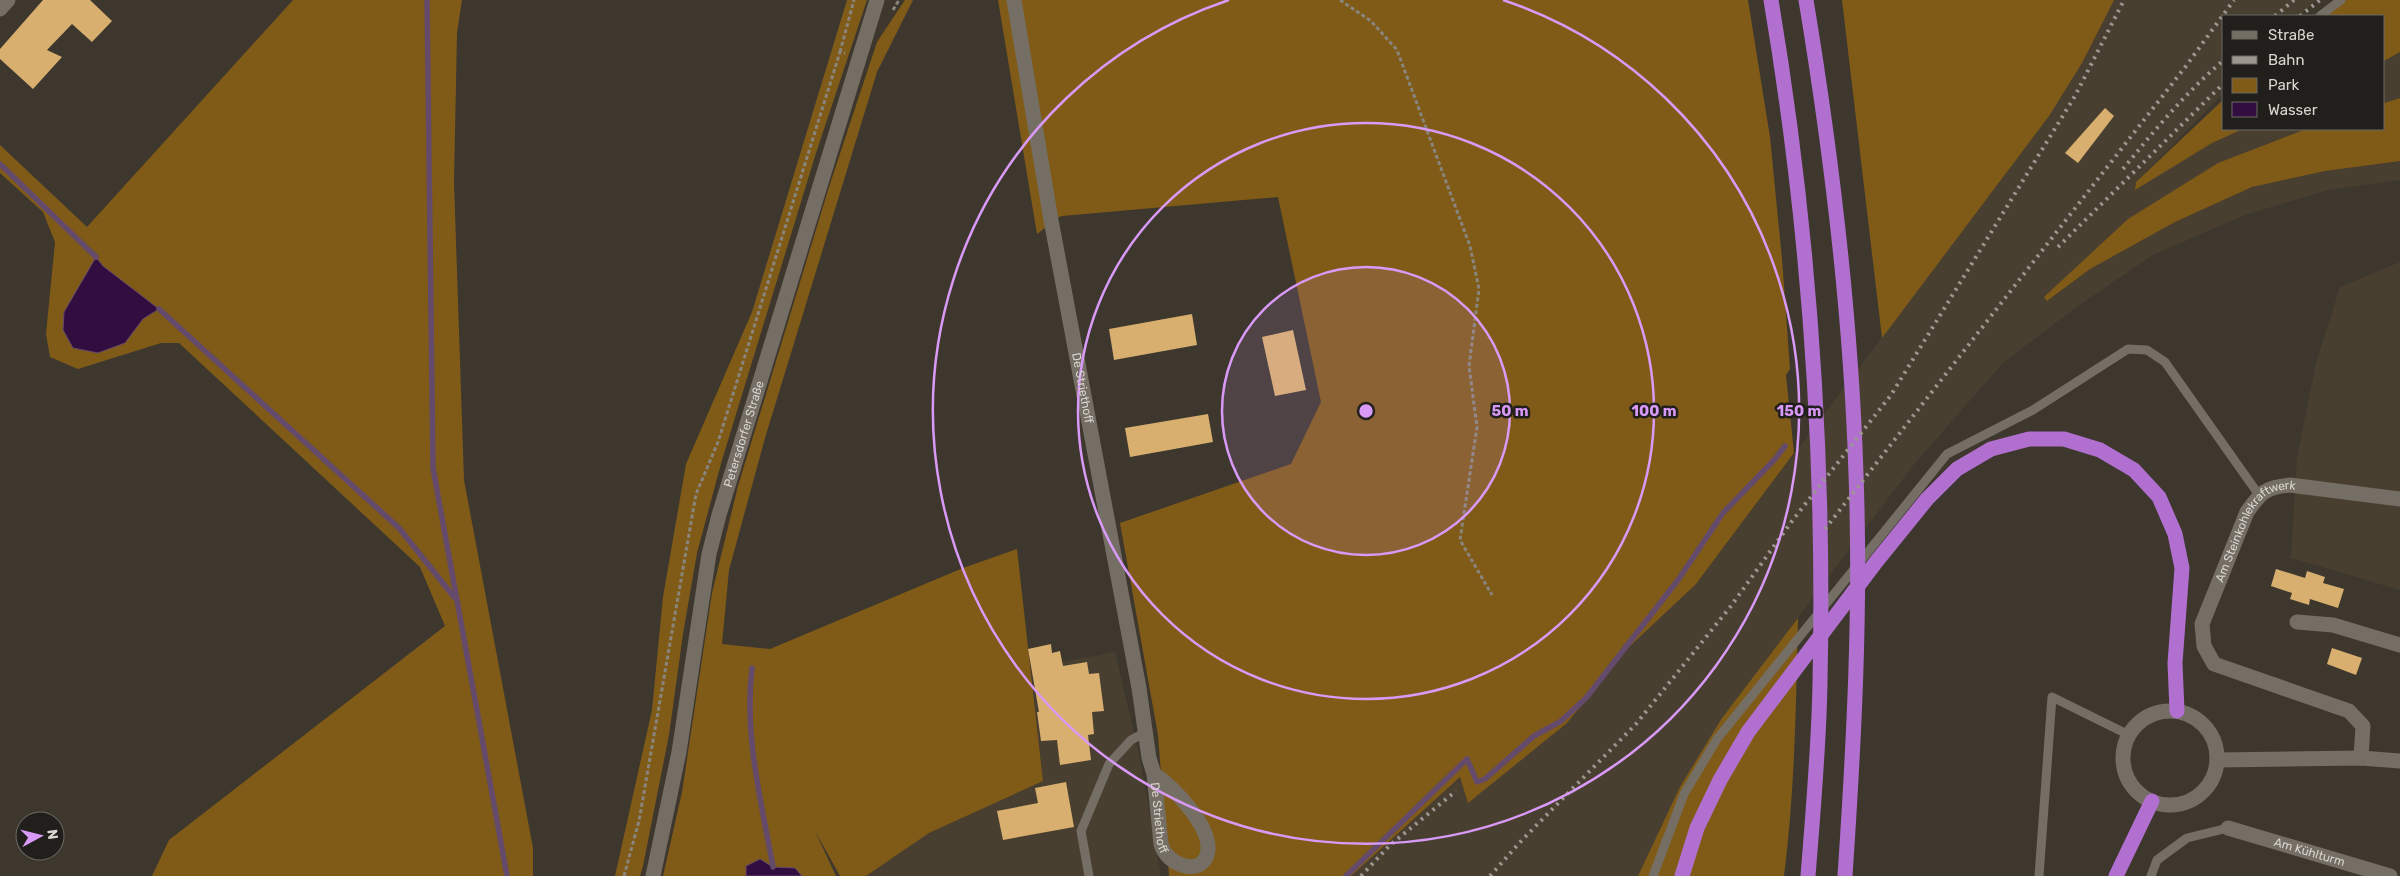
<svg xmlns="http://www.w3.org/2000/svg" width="2400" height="876" viewBox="0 0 2400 876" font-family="Rubik,sans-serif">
  <rect width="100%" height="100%" fill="#3d372e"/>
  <g fill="#493f31">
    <path d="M2114,0H2316L2300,16H2224V93L2136,182L2135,189L2212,143L2243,129H2306L2218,163L2128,219L2045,297L2048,301L2090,269L2175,222L2252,187L2325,171L2400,161V180L2328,190L2245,215L2153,255L2075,308L2003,363L1915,463L1722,718L1680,787L1638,876H1351L1460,777L1469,802L1567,723L1628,648L1696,584L2049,116Z"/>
    <path d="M2400,52V98L2384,103V61Z"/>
    <path d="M2400,262V590L2291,558L2297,457L2316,363L2340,287Z"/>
    <path d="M1115,652L1139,754L1161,876H866L929,833L1043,781L1031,668Z"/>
  </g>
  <g fill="#805b18">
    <path d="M293,0H462L457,33L454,182L464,480L533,848V876H152L169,840L445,626L420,567L179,343H161L78,369L50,357L46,334L55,242L43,212L0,173V145L87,227Z"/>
    <path d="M847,0H867L816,153L722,460L697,553L683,634L669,735L643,866L640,876H615L652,710L663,597L686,464L752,312Z"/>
    <path d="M905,0H913L877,72L765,438L729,570L722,644L770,649L963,568L1017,549L1043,781L929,833L866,876H840L815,831L836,876H663L682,792L712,593L738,486L829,187L877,42Z"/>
    <path d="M998,0H1008L1046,227L1037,234Z"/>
    <path d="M1019,0H1748L1770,137L1782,259L1790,369L1786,375L1794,453L1696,584L1628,648L1567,723L1468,803L1460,777L1351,876H1169L1158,735L1120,523L1291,464L1321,402L1278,197L1062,216L1056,218Z"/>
    <path d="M1842,0H2114L2082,63L2049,116L1882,338Z"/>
    <path d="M2341,0H2400V52L2384,61V16H2320Z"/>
    <path d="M2400,98V161L2325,171L2252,187L2175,222L2090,269L2047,301L2044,297L2128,219L2218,163L2306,129H2384V103Z"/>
    <path d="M2224,99V129H2243L2212,143L2135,190L2136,182Z"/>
    <path d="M1798,618C1796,704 1795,790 1784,876H1638L1680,787L1722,718Z"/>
  </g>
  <g fill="#320e40" stroke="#644a6b">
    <path d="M96,257L103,266L159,309L143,319L125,343L98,353L73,348L63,330L64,312Z"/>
    <path d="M760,859L773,867L795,868L802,876H746V866Z"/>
  </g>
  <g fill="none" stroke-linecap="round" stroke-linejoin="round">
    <g stroke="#644a6b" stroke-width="5.5">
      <path d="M427,0L433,468L507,876"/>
      <path d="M0,164L96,257"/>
      <path d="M159,309L399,528L454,597"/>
      <path d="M752,668C744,736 761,800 773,867"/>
      <path d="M1346,876L1467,759L1477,782L1485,779L1534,736L1561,721L1586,698L1678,580L1723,513L1775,459L1785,446"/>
    </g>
  </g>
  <g fill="#d8af6f">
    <path d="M43,0H90L112,21L92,42L72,24L47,50L62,57L33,89L0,59V49Z"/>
    <path d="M2105,108L2114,116L2078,163L2065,153Z"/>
    <path d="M1192,314L1197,345L1114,360L1109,329Z"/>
    <path d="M1293,330L1306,390L1275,396L1262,337Z"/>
    <path d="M1208,414L1213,442L1130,457L1125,428Z"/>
    <path d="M2276,569L2305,578L2307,571L2325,577L2323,583L2344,589L2338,608L2310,599L2309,605L2290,599L2292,593L2271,586Z"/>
    <path d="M1051,644L1052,653L1060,651L1063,666L1087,662L1089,674L1099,673L1104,711L1092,712L1094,734L1088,735L1091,760L1060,765L1057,740L1041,741L1037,712H1039L1028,649Z"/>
    <path d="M2332,648L2362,658L2356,675L2327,664Z"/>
    <path d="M1066,782L1074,827L1003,840L997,811L1038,803L1035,788Z"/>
  </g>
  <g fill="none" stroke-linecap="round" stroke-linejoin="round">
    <g stroke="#89847c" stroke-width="3" stroke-dasharray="4 2.5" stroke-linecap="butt">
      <path d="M1340,0L1371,21L1397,50L1470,246L1479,289L1469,366L1477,427L1460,540L1492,595"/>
      <path d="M893,10L899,0"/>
      <path d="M840,52L854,0"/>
      <path d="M624,876L639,821L696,494L718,442L840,52L845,53"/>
    </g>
    <g stroke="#756e64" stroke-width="9">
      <path d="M2320,16L2341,0"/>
      <path d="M1089,876L1081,831L1109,764L1131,740L1146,732"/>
      <path d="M1653,876L1684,794L1717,739L1947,454L2033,410L2128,349L2147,350L2165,362L2259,495"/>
      <path d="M2039,876L2052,697L2129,735"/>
      <path d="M2151,876L2157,860L2187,838L2228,828"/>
    </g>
    <g stroke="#756e64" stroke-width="15">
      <path id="s1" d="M1014,0L1051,220L1139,688L1149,758L1154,774L1161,844C1167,866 1200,876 1207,855C1215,829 1173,787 1154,774"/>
      <path d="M0,9L8,0"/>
      <path d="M2297,622L2333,625L2400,645"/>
      <circle cx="2170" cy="758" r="47"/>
      <path id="s2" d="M2361,758L2363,726L2349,711L2214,664L2204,646L2202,624L2247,512C2261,492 2266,487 2290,485L2400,499"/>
      <path d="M2217,760L2361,758L2400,761"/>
      <path id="s3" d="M2228,828L2390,876"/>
      <path id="s4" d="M653,876L679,752L709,554L719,515L877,0"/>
    </g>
    <g stroke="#b16fcf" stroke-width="15">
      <path d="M1771,0C1809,226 1825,453 1820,682C1819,747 1813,812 1808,876"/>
      <path d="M1806,0C1832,157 1851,315 1856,474C1861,609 1854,742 1845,876"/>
      <path d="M1682,876L1697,828L1720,780L1748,732L1876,562L1927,499L1957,469L1991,449L2029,439H2064L2100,450L2134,470L2159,497L2175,534L2182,568L2175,663L2177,711"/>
      <path d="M2116,876L2152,801"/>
    </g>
    <g stroke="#9c9791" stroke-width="4" stroke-dasharray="2.5 5" stroke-linecap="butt">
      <path d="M2275,16L2294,0"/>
      <path d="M2300,16L2320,0"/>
      <path d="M2123,169C2154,131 2186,92 2224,60"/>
      <path d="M2058,247L2224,83"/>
      <path d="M1825,529L2186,66L2234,0"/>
      <path d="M1361,876L1389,846L1456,791"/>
      <path d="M1490,876L1522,840L1636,724L1731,606L1792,521L1891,395L2075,96L2124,0"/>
    </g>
  </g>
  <circle cx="1366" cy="411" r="144" fill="#d99af7" fill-opacity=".12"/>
  <g fill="none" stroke="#d99af7" stroke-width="2.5">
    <circle cx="1366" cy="411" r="144"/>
    <circle cx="1366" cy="411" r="288"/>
    <path d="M1503 0A433 433 0 1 1 1229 0"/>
  </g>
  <g text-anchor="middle" stroke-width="5" stroke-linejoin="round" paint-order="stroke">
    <g font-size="12" fill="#d9d5d0" stroke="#211f1b">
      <text dy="4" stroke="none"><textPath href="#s1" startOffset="394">De Striethoff</textPath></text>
      <text dy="4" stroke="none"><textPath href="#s4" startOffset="452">Petersdorfer Straße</textPath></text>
      <text dy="4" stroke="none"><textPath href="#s2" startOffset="351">Am Steinkohlekraftwerk</textPath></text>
      <text dy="4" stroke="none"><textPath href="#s1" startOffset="831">De Striethoff</textPath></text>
      <text dy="4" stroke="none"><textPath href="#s3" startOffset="85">Am Kühlturm</textPath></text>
    </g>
  </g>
  <circle cx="1366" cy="411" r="8" fill="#d99af7" stroke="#211f1b" stroke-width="2.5"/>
  <g font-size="15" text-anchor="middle" font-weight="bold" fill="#d99af7" stroke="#211f1b" stroke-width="5" stroke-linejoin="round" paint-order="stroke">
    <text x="1510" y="416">50 m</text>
    <text x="1654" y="416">100 m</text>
    <text x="1799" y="416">150 m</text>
  </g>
  <rect x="2222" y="15" width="162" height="115" fill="#211f1b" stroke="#6b6863"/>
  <rect x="2232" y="31" width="25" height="8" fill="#756e64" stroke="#6b6863"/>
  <text x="2268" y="40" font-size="15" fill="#d9d5d0">Straße</text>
  <rect x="2232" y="56" width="25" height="8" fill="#9c9791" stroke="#6b6863"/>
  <text x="2268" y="65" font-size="15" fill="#d9d5d0">Bahn</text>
  <rect x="2232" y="78" width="25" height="15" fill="#805b18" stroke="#6b6863"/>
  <text x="2268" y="90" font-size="15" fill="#d9d5d0">Park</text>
  <rect x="2232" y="102" width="25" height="15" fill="#320e40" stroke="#6b6863"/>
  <text x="2268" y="115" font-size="15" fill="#d9d5d0">Wasser</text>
  <g transform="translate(40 836) rotate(83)"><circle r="24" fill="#211f1b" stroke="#6b6863"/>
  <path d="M0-4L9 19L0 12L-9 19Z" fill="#d99af7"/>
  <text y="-8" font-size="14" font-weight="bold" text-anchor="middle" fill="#d9d5d0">N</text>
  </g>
</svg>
